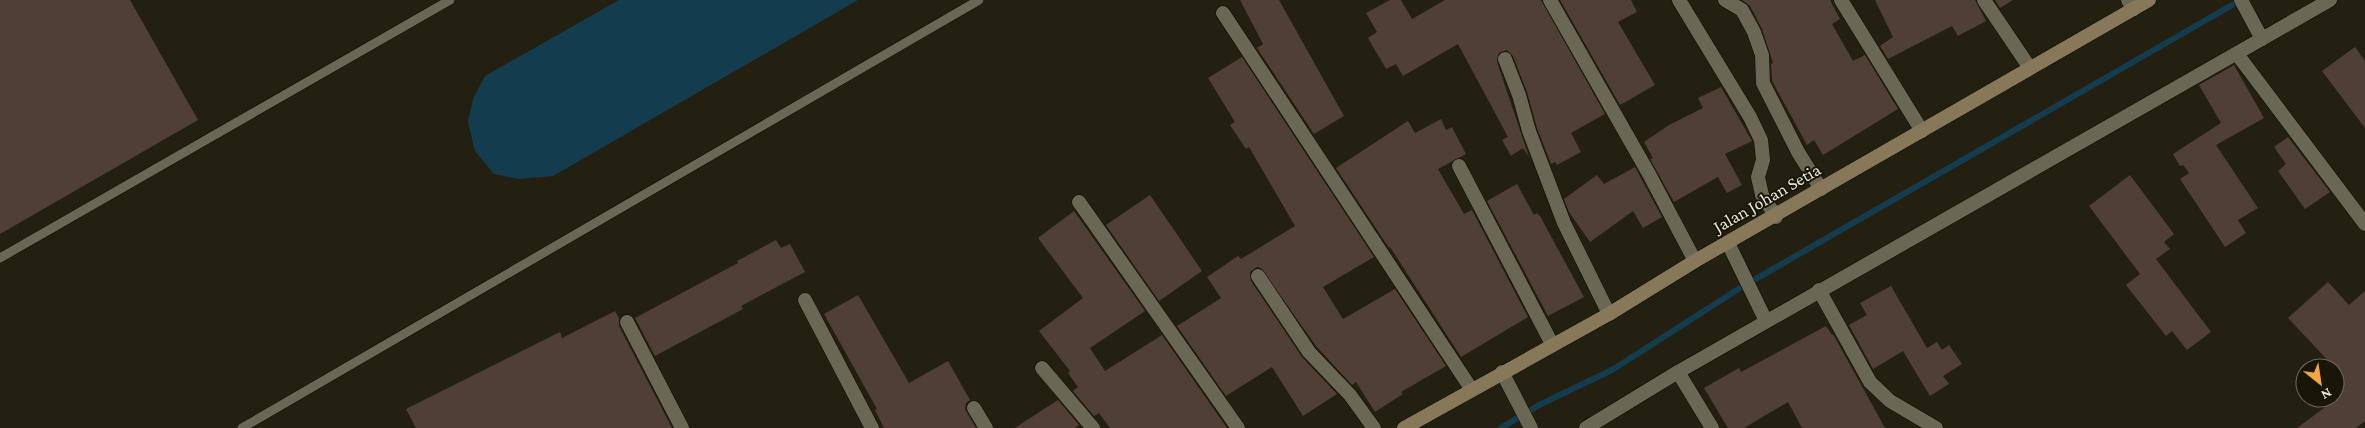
<svg xmlns="http://www.w3.org/2000/svg" width="2365" height="428" viewBox="0 0 2365 428" font-family="'Crimson Pro',serif">
  <rect width="100%" height="100%" fill="#232011"/>
  <path fill="#143c4f" d="M619,0H858L553,176L519,179L494,174L475,151L468,122L473,99L485,76Z"/>
  <g fill="none" stroke-linecap="round" stroke-linejoin="round">
    <path stroke="#143c4f" stroke-width="6" d="M1501,428L1539,405L1612,370L1740,288L2241,0"/>
  </g>
  <g fill="#4f3f37">
    <path d="M0,0H130L198,120L0,234Z"/>
    <path d="M1240,0H1279L1344,116L1314,134L1257,48L1263,44Z"/>
    <path d="M1390,0H1401L1412,19L1445,0H1541L1605,114L1571,133L1581,152L1557,165L1555,162L1551,164L1537,128L1527,92L1513,56L1507,50L1499,53L1497,62L1529,157L1523,148L1511,156L1502,140L1508,137L1458,44L1403,76L1396,64L1386,69L1368,38L1377,32L1366,13Z"/>
    <path d="M1560,0H1631L1637,12L1618,22L1655,85L1620,105Z"/>
    <path d="M1742,0H1830L1840,19L1832,24L1853,61L1865,55L1898,109L1823,155L1814,140L1807,145L1772,81L1771,64L1773,63L1762,29L1750,6Z"/>
    <path d="M1875,0H1975L1986,21L1958,36L1952,26L1888,59L1880,46L1893,37Z"/>
    <path d="M1995,0H2013L2000,8Z"/>
    <path d="M2355,47L2365,61V128L2322,71Z"/>
    <path d="M1242,57L1374,257L1323,287L1343,319L1395,289L1446,366L1401,392L1403,394L1375,412L1356,382L1352,385L1316,346L1261,268L1257,267L1250,272L1251,281L1302,357L1337,394L1303,416L1272,367L1226,396L1177,326L1221,298L1207,277L1238,256L1241,259L1295,226L1249,147L1246,149L1230,125L1235,122L1208,78Z"/>
    <path d="M2234,65L2264,118L2216,145L2258,208L2238,220L2246,233L2225,247L2180,179L2189,173L2183,165L2180,166L2173,154L2221,123L2199,85Z"/>
    <path d="M1721,87L1752,141L1725,154L1742,185L1727,193L1718,177L1674,202L1650,159L1653,158L1644,142L1669,125L1703,108L1698,98Z"/>
    <path d="M1441,119L1446,130L1452,127L1466,154L1438,169L1464,214L1472,210L1528,317L1461,357L1390,247L1389,248L1336,168L1408,121L1415,133Z"/>
    <path d="M2288,137L2330,192L2305,209L2278,171L2286,164L2274,147Z"/>
    <path d="M1635,167L1662,217L1643,228L1633,211L1590,242L1569,212L1564,199L1597,175L1604,184Z"/>
    <path d="M2130,175L2174,234L2164,242L2170,249L2156,259L2211,332L2187,350L2172,331L2166,336L2126,285L2140,274L2089,206Z"/>
    <path d="M1517,184L1534,215L1537,213L1540,216L1584,297L1548,316L1487,201Z"/>
    <path d="M1150,195L1202,271L1159,301L1106,225Z"/>
    <path d="M1074,211L1145,311L1090,348L1105,371L1162,335L1227,428H1110L1099,413L1094,416L1073,391L1078,387L1068,373L1070,371L1039,331L1083,298L1038,238Z"/>
    <path d="M776,240L781,248L790,244L805,272L741,306L743,309L655,356L635,318L738,263L737,261Z"/>
    <path d="M2328,282L2349,305L2365,291V421L2356,428H2297L2336,399L2335,368L2288,318Z"/>
    <path d="M1891,286L1927,348L1937,342L1942,350L1949,345L1962,364L1943,376L1949,384L1930,396L1903,351L1873,369L1849,325L1867,315L1860,303Z"/>
    <path d="M858,295L909,383L948,361L970,400L966,403L965,409L976,428H884L875,410L877,409L824,314Z"/>
    <path d="M615,311L619,318V326L672,428H416L406,409L560,332L562,338Z"/>
    <path d="M1826,326L1832,335L1833,334L1885,428H1802L1788,402L1744,428H1728L1704,388L1739,368L1741,372Z"/>
    <path d="M1058,400L1079,425L1075,428H1015Z"/>
  </g>
  <g fill="none" stroke-linecap="round" stroke-linejoin="round">
    <g stroke="#0c0901" stroke-width="10">
      <g id="service">
        <path d="M0,258L450,0"/>
        <path d="M242,428L979,0"/>
      </g>
    </g>
    <g stroke="#0c0901" stroke-width="15">
      <g id="minor">
        <path d="M1550,0L1649,174L1695,261"/>
        <path d="M1679,0L1750,117L1761,140L1763,160L1758,177L1762,195L1776,217"/>
        <path d="M1725,0L1742,10L1754,32L1762,55L1763,83L1798,152L1821,189"/>
        <path d="M1841,0L1922,131"/>
        <path d="M1984,0L2030,68"/>
        <path d="M2128,0L2134,9"/>
        <path d="M2241,0L2262,39"/>
        <path d="M1223,13L1472,390"/>
        <path d="M2237,54L2365,224"/>
        <path d="M1505,59L1519,95L1529,131L1564,223L1609,314"/>
        <path d="M1459,166L1552,344"/>
        <path d="M1079,202L1238,428"/>
        <path d="M1728,243L1766,321"/>
        <path d="M1258,276L1309,352L1350,395L1374,428"/>
        <path d="M1819,290L1870,382L1890,401L1936,428"/>
        <path d="M805,300L872,428"/>
        <path d="M627,322L682,428"/>
        <path d="M1042,368L1093,428"/>
        <path d="M1502,372L1531,428"/>
        <path d="M1678,372L1712,428"/>
        <path d="M974,408L986,428"/>
        <path d="M1586,428L1678,372L2330,0"/>
      </g>
    </g>
    <g stroke="#0c0901" stroke-width="15">
      <path id="secondary" d="M1404,428L1609,314L1695,261L2149,0"/>
    </g>
    <use href="#service" stroke="#6a6755" stroke-width="9"/>
    <use href="#minor" stroke="#6a6755" stroke-width="14"/>
    <use href="#secondary" stroke="#87785a" stroke-width="14"/>
  </g>
  <g text-anchor="middle" stroke-width="4" stroke-linejoin="round" paint-order="stroke">
    <g font-size="18" fill="#e8e6dc" stroke="#191608">
      <text transform="translate(1767 198) rotate(-30)" y="6">Jalan Johan Setia</text>
    </g>
  </g>
  <g transform="translate(2320 383) rotate(150)"><circle r="24" fill="#191608" stroke="#6c695d"/>
  <path d="M0-4L9 19L0 12L-9 19Z" fill="#f2a541"/>
  <text y="-8" font-size="14" font-weight="bold" text-anchor="middle" fill="#e8e6dc">N</text>
  </g>
</svg>
